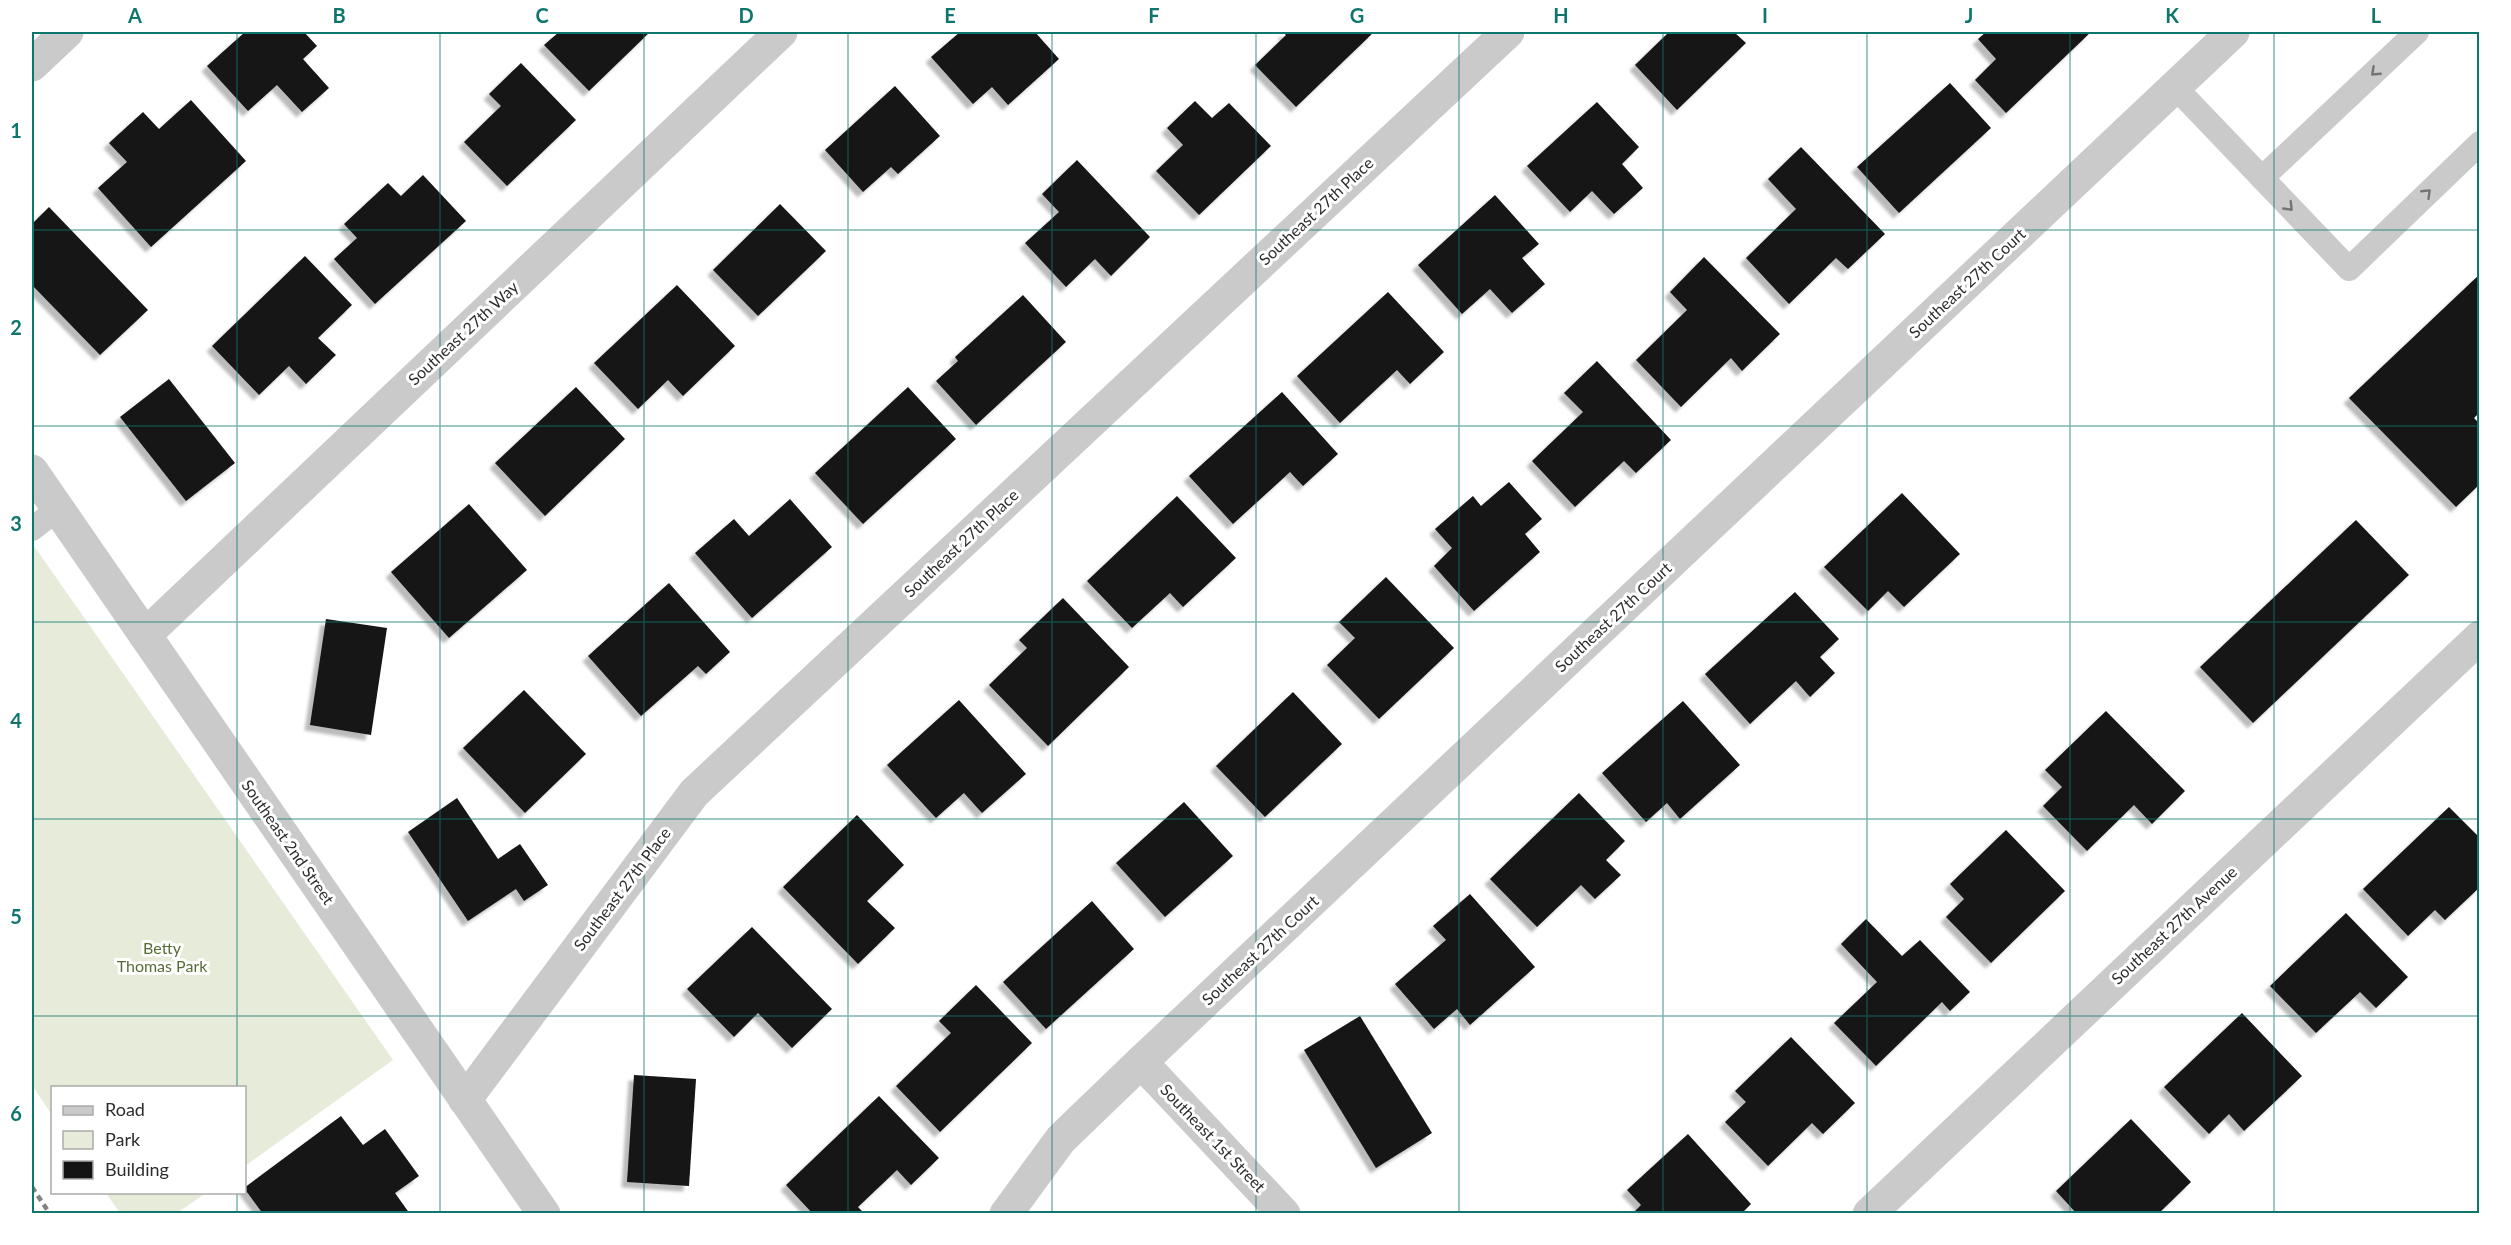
<svg xmlns="http://www.w3.org/2000/svg" width="2511" height="1245" viewBox="0 0 2511 1245" font-family="Lato,sans-serif">
  <defs>
    <filter id="shadow"><feDropShadow dx="-5.5" dy="5.5" stdDeviation="1.5" flood-color="#0004"/></filter>
  </defs>
  <rect width="100%" height="100%" fill="#fff"/>
  <g fill="#e6ecd9">
    <path d="M32,543L393,1060L245,1166L244,1088H52V1115L32,1085Z"/>
    <path d="M106,1193H206L177,1213H120Z"/>
  </g>
  <g fill="#141414" filter="url(#shadow)">
    <path d="M245,32H304L317,46L303,59L329,88L302,112L277,85L248,111L207,66Z"/>
    <path d="M559,32H650L589,91L544,45Z"/>
    <path d="M960,32H1035L1059,59L1008,105L992,87L973,104L931,57Z"/>
    <path d="M1282,32H1374L1296,107L1255,65L1286,35Z"/>
    <path d="M1669,32H1734L1746,43L1677,110L1635,65Z"/>
    <path d="M1986,32H2091L2006,113L1975,80L1996,59L1978,39Z"/>
    <path d="M521,63L576,120L507,186L464,142L501,106L489,94Z"/>
    <path d="M1950,83L1991,128L1899,213L1857,167Z"/>
    <path d="M895,86L940,136L898,174L891,167L863,192L825,150Z"/>
    <path d="M191,100L246,161L151,247L98,188L127,162L109,143L143,112L159,129Z"/>
    <path d="M1195,101L1212,118L1229,103L1271,146L1199,215L1156,171L1183,145L1167,128Z"/>
    <path d="M1597,102L1639,147L1622,164L1643,188L1614,214L1592,191L1570,212L1527,166Z"/>
    <path d="M1801,147L1885,234L1848,269L1836,258L1789,304L1746,258L1796,209L1768,179Z"/>
    <path d="M1077,160L1150,237L1111,276L1095,259L1066,287L1025,243L1059,212L1042,194Z"/>
    <path d="M423,175L466,221L375,304L334,259L357,238L344,224L388,183L401,196Z"/>
    <path d="M1495,195L1539,244L1522,258L1545,284L1512,313L1490,289L1462,314L1418,265Z"/>
    <path d="M780,204L826,251L758,316L713,270Z"/>
    <path d="M49,207L148,310L100,355L32,285V224Z"/>
    <path d="M305,256L352,305L318,338L336,355L306,384L289,366L259,395L212,346Z"/>
    <path d="M1704,257L1780,334L1742,371L1731,358L1681,407L1636,360L1687,310L1670,292Z"/>
    <path d="M2480,274V412L2474,418L2480,424V484L2456,507L2349,398Z"/>
    <path d="M677,285L735,346L683,396L668,380L638,409L594,363Z"/>
    <path d="M1388,292L1444,352L1410,384L1397,370L1340,423L1297,376Z"/>
    <path d="M1023,295L1066,342L976,425L936,381L958,361L955,357Z"/>
    <path d="M1597,361L1671,440L1636,473L1624,461L1575,507L1532,461L1583,412L1564,393Z"/>
    <path d="M169,379L235,463L186,501L120,417Z"/>
    <path d="M576,387L625,439L545,516L495,463Z"/>
    <path d="M908,387L956,439L863,524L815,473Z"/>
    <path d="M1282,392L1338,454L1303,486L1290,472L1233,524L1189,476Z"/>
    <path d="M1509,482L1542,519L1525,534L1540,552L1474,611L1434,566L1452,548L1435,529L1473,496L1481,506Z"/>
    <path d="M1902,493L1960,554L1904,607L1888,591L1868,611L1824,567Z"/>
    <path d="M1177,496L1236,558L1183,607L1170,593L1132,628L1087,581Z"/>
    <path d="M790,499L832,547L752,618L695,553L734,519L749,536Z"/>
    <path d="M469,504L527,570L449,638L391,572Z"/>
    <path d="M2356,520L2409,575L2253,723L2200,667Z"/>
    <path d="M1386,577L1454,648L1379,719L1327,665L1355,638L1339,622Z"/>
    <path d="M669,583L730,652L706,674L698,666L641,716L588,656Z"/>
    <path d="M1795,592L1839,639L1820,657L1835,673L1810,697L1796,681L1750,724L1705,674Z"/>
    <path d="M1063,598L1129,667L1048,746L989,685L1027,648L1019,640Z"/>
    <path d="M326,619L387,628L371,735L310,725Z"/>
    <path d="M524,690L586,754L525,813L463,748Z"/>
    <path d="M1293,692L1342,744L1265,817L1216,766Z"/>
    <path d="M959,700L1026,774L982,813L964,793L936,818L887,765Z"/>
    <path d="M1683,701L1740,765L1680,819L1667,803L1646,822L1602,773Z"/>
    <path d="M2106,711L2185,791L2152,824L2134,805L2087,851L2043,806L2062,787L2045,770Z"/>
    <path d="M1579,793L1625,841L1606,860L1621,875L1595,899L1581,885L1537,927L1490,879Z"/>
    <path d="M457,798L498,859L520,844L548,885L524,901L516,889L468,921L408,832Z"/>
    <path d="M1184,802L1233,856L1165,917L1116,863Z"/>
    <path d="M2449,807L2480,838V887L2445,920L2435,910L2408,936L2363,889Z"/>
    <path d="M857,815L904,865L867,901L895,928L858,964L783,887Z"/>
    <path d="M2006,830L2065,891L1991,963L1946,917L1964,899L1950,884Z"/>
    <path d="M1470,894L1535,967L1470,1025L1457,1009L1434,1029L1395,984L1446,940L1433,926Z"/>
    <path d="M1092,901L1134,949L1046,1029L1003,982Z"/>
    <path d="M2346,913L2408,977L2376,1008L2360,992L2316,1033L2270,986Z"/>
    <path d="M1866,919L1902,956L1920,940L1970,992L1950,1011L1942,1002L1876,1066L1834,1023L1877,982L1841,944Z"/>
    <path d="M752,927L832,1009L792,1048L758,1013L734,1037L687,989Z"/>
    <path d="M976,985L1032,1043L940,1132L896,1086L951,1033L939,1021Z"/>
    <path d="M2242,1013L2302,1076L2244,1131L2229,1114L2209,1134L2164,1087Z"/>
    <path d="M1360,1016L1432,1133L1376,1168L1304,1050Z"/>
    <path d="M1791,1037L1855,1103L1823,1134L1812,1123L1768,1166L1725,1122L1746,1102L1735,1091Z"/>
    <path d="M634,1075L696,1079L689,1186L627,1182Z"/>
    <path d="M879,1096L939,1158L911,1185L897,1170L858,1207L865,1214H813L786,1185Z"/>
    <path d="M341,1116L363,1145L385,1129L419,1176L395,1193L410,1214H263L244,1188Z"/>
    <path d="M2131,1119L2191,1182L2158,1214H2077L2056,1191Z"/>
    <path d="M1688,1134L1751,1204L1741,1214H1632L1641,1205L1627,1190Z"/>
  </g>
  <g fill="none" stroke-linecap="round" stroke-linejoin="round">
    <g stroke="#cacaca" stroke-width="24">
      <path d="M2417,32L2262,178L2349,269L2480,143"/>
      <path d="M2175,87L2262,178"/>
      <path d="M32,529L58,509"/>
    </g>
    <g stroke="#cacaca" stroke-width="33">
      <path d="M32,65L67,32"/>
      <path d="M32,471L544,1214"/>
      <path d="M145,635L781,32"/>
      <path d="M1141,1062L1284,1214"/>
      <path d="M465,1100L694,793L1508,32"/>
      <path d="M1006,1214L1061,1139L1141,1062L2233,32"/>
      <path d="M1869,1214L2480,637"/>
    </g>
    <path stroke="#828282" stroke-width="4.5" stroke-dasharray="6 4.5" stroke-linecap="butt" d="M32,1187L50,1214"/>
  </g>
  <defs><path id="oneway-chevron" d="M-2-3.5L2.5 0L-2 3.5" fill="none" stroke-width="1.6" stroke-linecap="round" stroke-linejoin="round" transform="scale(1.5)"/></defs>
  <g stroke="#747474">
    <use href="#oneway-chevron" transform="translate(2375 72) rotate(137)"/>
    <use href="#oneway-chevron" transform="translate(2427 193) rotate(-44)"/>
    <use href="#oneway-chevron" transform="translate(2289 207) rotate(46)"/>
  </g>
  <path fill="none" stroke="#0f766e" stroke-width="1.5" stroke-opacity="0.55" d="M237,32V1088M440,32V1214M644,32V1214M848,32V1214M1052,32V1214M1256,32V1214M1459,32V1214M1663,32V1214M1867,32V1214M2070,32V1214M2274,32V1214M32,230H2480M32,426H2480M32,622H2480M32,819H2480M32,1016H2480M237,1192V1214"/>
  <g text-anchor="middle" stroke-width="6" stroke-linejoin="round" paint-order="stroke">
    <g font-size="16" fill="#2d2d2d" stroke="#fff">
      <text transform="translate(1316 211) rotate(-43)" y="6">Southeast 27th Place</text>
      <text transform="translate(1967 283) rotate(-43)" y="6">Southeast 27th Court</text>
      <text transform="translate(463 333) rotate(-43)" y="6">Southeast 27th Way</text>
      <text transform="translate(961 543) rotate(-43)" y="6">Southeast 27th Place</text>
      <text transform="translate(1613 617) rotate(-43)" y="6">Southeast 27th Court</text>
      <text transform="translate(288 842) rotate(55)" y="6">Southeast 2nd Street</text>
      <text transform="translate(622 889) rotate(-53)" y="6">Southeast 27th Place</text>
      <text transform="translate(2174 925) rotate(-43)" y="6">Southeast 27th Avenue</text>
      <text transform="translate(1260 950) rotate(-43)" y="6">Southeast 27th Court</text>
      <text transform="translate(1213 1138) rotate(46)" y="6">Southeast 1st Street</text>
    </g>
    <g font-size="16" fill="#586d36" stroke="#fff">
      <text x="162" y="954">Betty<tspan x="162" dy="18">Thomas Park</tspan></text>
    </g>
  </g>
  <rect width="2511" height="1245" fill="none" stroke="#ffffff" stroke-width="66"/>
  <rect x="51" y="1086" width="195" height="108" fill="#ffffff" stroke="#ababab" stroke-width="1.5"/>
  <rect x="63" y="1106" width="30" height="9" fill="#cacaca" stroke="#ababab" stroke-width="1.5"/>
  <text x="105" y="1116" font-size="18" fill="#2d2d2d">Road</text>
  <rect x="63" y="1131" width="30" height="18" fill="#e6ecd9" stroke="#ababab" stroke-width="1.5"/>
  <text x="105" y="1146" font-size="18" fill="#2d2d2d">Park</text>
  <rect x="63" y="1161" width="30" height="18" fill="#141414" stroke="#ababab" stroke-width="1.5"/>
  <text x="105" y="1176" font-size="18" fill="#2d2d2d">Building</text>
  <rect x="33" y="33" width="2445" height="1179" fill="none" stroke="#0f766e" stroke-width="2"/>
  <g font-size="20" text-anchor="middle" font-weight="bold" fill="#0f766e">
    <text x="135" y="23">A</text>
    <text x="339" y="23">B</text>
    <text x="542" y="23">C</text>
    <text x="746" y="23">D</text>
    <text x="950" y="23">E</text>
    <text x="1154" y="23">F</text>
    <text x="1357" y="23">G</text>
    <text x="1561" y="23">H</text>
    <text x="1765" y="23">I</text>
    <text x="1969" y="23">J</text>
    <text x="2172" y="23">K</text>
    <text x="2376" y="23">L</text>
    <text x="16" y="138">1</text>
    <text x="16" y="335">2</text>
    <text x="16" y="531">3</text>
    <text x="16" y="728">4</text>
    <text x="16" y="924">5</text>
    <text x="16" y="1121">6</text>
  </g>
</svg>
